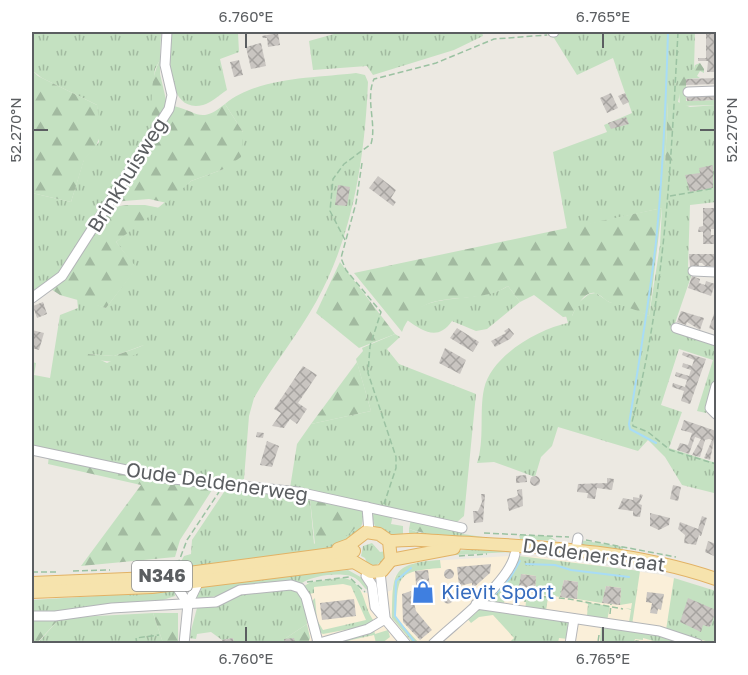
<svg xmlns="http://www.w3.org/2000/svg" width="748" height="675" viewBox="0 0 748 675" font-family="'Golos Text',sans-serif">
  <defs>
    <pattern id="grass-tufts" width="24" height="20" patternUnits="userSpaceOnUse" patternTransform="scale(1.5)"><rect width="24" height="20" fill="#c4e1c1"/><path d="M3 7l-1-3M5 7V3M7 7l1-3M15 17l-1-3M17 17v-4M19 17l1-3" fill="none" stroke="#a2baa0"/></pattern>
    <pattern id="forest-firs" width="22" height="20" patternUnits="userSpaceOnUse" patternTransform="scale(1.5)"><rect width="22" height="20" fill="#c4e1c1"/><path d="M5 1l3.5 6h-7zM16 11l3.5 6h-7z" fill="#a2baa0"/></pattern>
    <pattern id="building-cross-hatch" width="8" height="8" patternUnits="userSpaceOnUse" patternTransform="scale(1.5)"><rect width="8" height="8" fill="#c9c5c1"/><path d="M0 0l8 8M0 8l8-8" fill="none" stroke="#a6a3a0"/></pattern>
  </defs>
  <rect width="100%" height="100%" fill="#ece9e2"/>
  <path fill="#faefd9" d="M509,556L541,557L662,575L716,591V643H308L310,638L299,591L308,583L349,579L364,593H384L392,590L395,576L414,562Z"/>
  <g fill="url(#grass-tufts)" fill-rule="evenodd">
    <path d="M32,32H161L160,60L155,69L153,88L152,128L61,269L52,280L32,292V193L71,202L84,159L99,142L97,105L42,78L33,71Z"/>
    <path d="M170,32H268L238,33L239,52L220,59L227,90C219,95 211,103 203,105C165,114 170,53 170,32Z"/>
    <path d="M341,32H482L483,36L454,50L373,75L367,66L313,70L309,41Z"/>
    <path d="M554,32H695L694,69L684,74L678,102L690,107L716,105V202L690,205L688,267L694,268L673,329L716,344V379L706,413L697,411L713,360L679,349L661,405L682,412L669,448L716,463L714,493L682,485L665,457L648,440L638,451L558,427L552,446L541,457L535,477L494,462L477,463C485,440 479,412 484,389C491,356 538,329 568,323L566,316H572L578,303L589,294L596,293L609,302L630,306L649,316L660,245L662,208L567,229L553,152L607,132L604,125L632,113L613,58L577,75L554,38L547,35ZM668,102L673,166L665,165Z"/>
    <path d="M356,73L365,75L368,82C365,156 353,236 316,302C297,336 273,365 254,398L249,416L244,479L240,482L162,474L32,445V362L36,363L34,375L50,378L60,315L78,308L77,298L106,308L136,268L116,242L191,181L224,169L243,132L225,104C257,77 315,78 356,73ZM144,345L107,363L88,354L114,356Z"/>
    <path d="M508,286L520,302L487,329L476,331L452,321C438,341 424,332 407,320C423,290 479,305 508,286Z"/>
    <path d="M395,334L400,337L387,349L399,364L476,394L464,516L457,522L290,488L297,444L311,424L371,411L356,359L363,351L362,348Z"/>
    <path d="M226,489L310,499L314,544L357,507H363C364,532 359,532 341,546L159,572L158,567L179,565L184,556L191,554L192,540Z"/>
    <path d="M375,512L393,515L391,524L403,526V538L398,539L375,527L372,516Z"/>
    <path d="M456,528L463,534L483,537H409V529L420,533Z"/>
    <path d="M519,535L549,536L557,541L520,539Z"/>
    <path d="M579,540L623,547L622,550L580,545Z"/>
    <path d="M372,543L380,552L386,551L385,559L375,566L367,563L365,558L361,556L363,546Z"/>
    <path d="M478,549L574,553L566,556L511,552L455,555V551Z"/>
    <path d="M519,556L640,571L632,625L629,622L631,610L625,608L631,609L632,603L620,605L621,588L606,586L602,603L577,599L578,582L564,580L560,597L535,593L536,576L522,574L518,591L506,586V591L512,593L505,592L504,604L482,600Z"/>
    <path d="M440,560L441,568C396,571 398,576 396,618L419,643H413L392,618C393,574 390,563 440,560Z"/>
    <path d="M348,570L364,579L370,591C363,589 362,582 355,578C345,571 312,575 302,583L198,599L196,596L198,588L206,584Z"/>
    <path d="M343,578C366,581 362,606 374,621L366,626L323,634L319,632L312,601L315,598L317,620L323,630L366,620L351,586L343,584L314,587V593L309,594L304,586L311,582Z"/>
    <path d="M674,578L716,591V634L713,643L666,630Z"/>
    <path d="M290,588L297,590L305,601L307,624L286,638V643H234L233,638L222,640L211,632L197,634L196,639L189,638L197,608L244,593Z"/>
    <path d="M176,591L175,596L163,600L96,605L58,613L32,611V600Z"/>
    <path d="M527,594L555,598H548L546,610H525Z"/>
    <path d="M582,602L610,606L607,621L587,616L588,604Z"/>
    <path d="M476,609L568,621L570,623L568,639L559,638L558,643H509L514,638L493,615L479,617L471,623L466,617Z"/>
    <path d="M153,613L163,643L37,644L60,618Z"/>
    <path d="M601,627L654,633L689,643H661L643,638V640L635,639L634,643L600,641Z"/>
    <path d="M374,630L375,634L388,630L390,637L382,643H376L374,635L338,643L326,644Z"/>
  </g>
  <g fill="url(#forest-firs)">
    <path d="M160,60V74L167,104L152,128C152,105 149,80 160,60Z"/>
    <path d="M32,63L33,71L38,76L97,105L101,134L96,146L84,160L71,202L32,193Z"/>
    <path d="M700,63L704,69V73L700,71L697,76L700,78L686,79V101L716,100V105L680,106L678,75L694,69L695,65Z"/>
    <path d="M668,101L676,109L674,166H665Z"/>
    <path d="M225,104L243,132L241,157L224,169L191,181L167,203L149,199L112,202L174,106C199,112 200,124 225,104Z"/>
    <path d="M126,205H145L160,208L116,242L137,268L106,308L60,295L51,289L108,208Z"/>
    <path d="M662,208L649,316C636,310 626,306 612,303C606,302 602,295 595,293C584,291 576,308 572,316L563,317L534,295L520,302L508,286C470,310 422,282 402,332L354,273Z"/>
    <path d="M340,262L395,334L359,348L316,313Z"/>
    <path d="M145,345V351L115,362L87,359L88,354L114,356Z"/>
    <path d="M357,362L371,411L311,424Z"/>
    <path d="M49,456L212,487V490L180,540L175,557L81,566L141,485L48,464Z"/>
    <path d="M310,499L357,507C366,535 335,542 315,544Z"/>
    <path d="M411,519L456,528C441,538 425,534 409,529Z"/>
    <path d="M153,613H178V643H163Z"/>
    <path d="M60,618L37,643L32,644V620Z"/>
    <path d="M307,624L310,638L308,643L286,644V638Z"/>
  </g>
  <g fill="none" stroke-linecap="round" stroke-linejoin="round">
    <g stroke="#a8dcf6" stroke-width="2">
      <path d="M656,443L630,429L629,424C639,363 649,303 656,242C663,172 666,102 668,32"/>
      <path d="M526,564L555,565L571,570L629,577"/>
      <path d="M411,568L396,581L395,616L416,644"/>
      <path d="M490,600L510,578L520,561"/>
    </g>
  </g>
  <g fill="url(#building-cross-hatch)">
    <path d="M706,32H716V72H707L708,61H698V58H706Z"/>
    <path d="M278,33L280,45L268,47L267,38H263L262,36Z"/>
    <path d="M261,43L266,66L251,69L246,47Z"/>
    <path d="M239,60L243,75L234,77L230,62Z"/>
    <path d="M716,78V84L686,85V79Z"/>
    <path d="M611,93L618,108L607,113L600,98Z"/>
    <path d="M625,93L629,102L623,105L618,96Z"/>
    <path d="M686,94H716V100L687,101Z"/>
    <path d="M626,117L629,124L611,129L608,123Z"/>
    <path d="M713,165V188L690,192L685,175L700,173L699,168Z"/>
    <path d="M378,176L396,190L391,198L396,202L393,206L369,188Z"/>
    <path d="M338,185L350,187L347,206L335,205Z"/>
    <path d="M703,208H715L716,224L715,229H711V235H715V244H703V232H698L699,227L703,226Z"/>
    <path d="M689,254H714V266H705L702,263H699V266H690Z"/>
    <path d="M692,276L700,279L699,283L705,285L706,281L715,284L711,296L688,288Z"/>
    <path d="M43,302L47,314L37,318L33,306Z"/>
    <path d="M716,308V331L709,328Z"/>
    <path d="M681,311L704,318L700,330L687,322L686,325L677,322Z"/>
    <path d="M457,328L479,342L473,352L450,338Z"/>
    <path d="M509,328L514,334L510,339L495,347L491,341L506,333L504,331Z"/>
    <path d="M32,330L44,333L39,350L32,348Z"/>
    <path d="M445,348L466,360L460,374L439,363Z"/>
    <path d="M683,352L706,359L690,404L681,401L684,391L672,387L673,383L685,387L687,380L675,376L676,372L689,376L691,370L682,367L683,363L692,366L694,360L682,355Z"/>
    <path d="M303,366L317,375L298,403L307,409L297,424L290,419L284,428L272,426L281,413L274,409Z"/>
    <path d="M684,420L716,431L710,460L704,458L712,440L709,439L705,440L700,457L692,455L701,439L695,437L689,454L677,450L680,443L688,445L692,433L681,430Z"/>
    <path d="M257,432L264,433L263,438L256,437Z"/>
    <path d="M267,441L279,446L272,467L260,465Z"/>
    <path d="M526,475L527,482L516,483V476Z"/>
    <circle cx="535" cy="481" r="5"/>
    <path d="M607,478L614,479L612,490L597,488L595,499L587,498L588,493L577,492L578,484L607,483Z"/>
    <path d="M673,485L681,487L678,501L670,499Z"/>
    <path d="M522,489L523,506L509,511L507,499L515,497L518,495L517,490Z"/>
    <path d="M481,494H485L483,522L474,523L473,511H478L482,502Z"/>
    <path d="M640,494L643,495L639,504L642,505L640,517L633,516V511L618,509L623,498L633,500V497L639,498Z"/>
    <path d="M650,513L670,518L669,525L659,530L650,526Z"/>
    <path d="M702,516L707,518L701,536L699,535L696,545L684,543L685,535L678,529L680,522L698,529Z"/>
    <path d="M708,541L716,544V557L705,552Z"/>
    <path d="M491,564L490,573L472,589V583L459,586L457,567Z"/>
    <circle cx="449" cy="574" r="5"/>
    <path d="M428,570L431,596L417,597L415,571Z"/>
    <path d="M521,574L536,576L535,593L518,591Z"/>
    <path d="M564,580L578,582L577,599L560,597Z"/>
    <path d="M606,586L621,588L620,605L602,603Z"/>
    <path d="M411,591L416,611L432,630L420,640L403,622L402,594Z"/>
    <path d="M647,592L664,594L661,610L658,609L657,614L650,613L652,603L646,602Z"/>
    <circle cx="448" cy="598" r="5.5"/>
    <path d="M688,598L716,610L711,625L709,627L703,625L701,632L680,622Z"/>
    <path d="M354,599L356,616L322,620L320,603Z"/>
    <path d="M233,638L234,644H223L222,640Z"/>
    <path d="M294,638L295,642L285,644L284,639Z"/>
  </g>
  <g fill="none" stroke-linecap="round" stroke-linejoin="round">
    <g stroke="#b3b5b8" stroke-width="11">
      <g id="minor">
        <path d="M553,32H554"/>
        <path d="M688,92L716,91"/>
        <path d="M693,271L716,272"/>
        <path d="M32,298L62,276L169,109L172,95L165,65L167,32"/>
        <path d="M676,328L716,341"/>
        <path d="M716,386L710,408L716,414"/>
        <path d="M32,450L164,478L298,492L462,528"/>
        <path d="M367,507L369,532"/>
        <path d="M576,549L578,538"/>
        <path d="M380,572L385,617"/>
        <path d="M366,576L372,585L375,607L406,644"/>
        <path d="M175,584L188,604"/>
        <path d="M476,604L659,631L698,644"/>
        <path d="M32,616H55L112,608L216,602L240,590L291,585L300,588L306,597L318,642"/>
        <path d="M184,644L188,604L199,581"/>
        <path d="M316,644L368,629L385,619"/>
        <path d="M433,644C456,622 509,583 515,554"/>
        <path d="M570,644L574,619"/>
      </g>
    </g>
    <g stroke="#e2b265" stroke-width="14">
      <g id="major">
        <path d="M389,541C399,541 410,539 421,540C521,547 619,546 716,579"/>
        <path d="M338,549L349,545L366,532L379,534L389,541L391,560L382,571L371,572L354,562"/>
        <path d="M391,560L454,548"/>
        <path d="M32,583L151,578L354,551"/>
        <path d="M32,592L152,587L354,562"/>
      </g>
    </g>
    <g stroke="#9bc2a2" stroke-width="1.5" stroke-dasharray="6 3" stroke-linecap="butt">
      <path d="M678,32C671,162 665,295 632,422L633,426L648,432L670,450L716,464"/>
      <path d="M362,163L356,203L341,258L346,270L381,312L370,346L368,373L396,457V468L384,504"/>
      <path d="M670,196L716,188"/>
      <path d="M345,240L330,211L333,179L344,164L371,144C377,124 365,99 374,79L436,63L494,39L547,35"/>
      <path d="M484,533L569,537"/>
      <path d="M586,540L676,557"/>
      <path d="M459,556L487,554"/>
      <path d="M139,568L179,561L187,540L219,492"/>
      <path d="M73,571L110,570"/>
      <path d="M32,572H56"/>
      <path d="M307,582L349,577L365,592"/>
      <path d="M514,594L569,599L623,609"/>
      <path d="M525,602L526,592"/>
      <path d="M610,614L611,604"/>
      <path d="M599,635L598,642L605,644"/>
      <path d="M137,644L136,638L159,635"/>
      <path d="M636,644V641L652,644"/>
    </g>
    <use href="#minor" stroke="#fff" stroke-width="9"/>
    <use href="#major" stroke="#f6e3ad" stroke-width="12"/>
  </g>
  <path fill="none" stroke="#5b5e61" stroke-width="2" d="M246,33V48M603,33V48M33,130H48M700,130H715M246,627V642M603,627V642"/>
  <defs>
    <g id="shop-bare" transform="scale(1.8)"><path d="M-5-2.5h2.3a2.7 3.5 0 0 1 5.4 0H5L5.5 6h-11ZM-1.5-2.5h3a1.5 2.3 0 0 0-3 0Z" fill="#3f7fe0" stroke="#fff" stroke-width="2.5" paint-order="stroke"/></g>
  </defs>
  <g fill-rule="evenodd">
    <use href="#shop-bare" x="423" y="592"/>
  </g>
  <g text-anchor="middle" stroke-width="5" stroke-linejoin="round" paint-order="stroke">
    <rect fill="#fff" stroke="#8c8e90" stroke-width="1.5" x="132" y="561" width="60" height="30" rx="4.5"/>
    <g font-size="18" font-weight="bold" fill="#5b5e61">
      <text x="162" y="582">N346</text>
    </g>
    <g font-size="20" fill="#5b5e61" stroke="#fff">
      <text transform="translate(127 175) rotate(-58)" y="7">Brinkhuisweg</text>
      <text transform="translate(217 482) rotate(8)" y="7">Oude Deldenerweg</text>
      <text transform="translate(594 555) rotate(8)" y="7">Deldenerstraat</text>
    </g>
    <g font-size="20" fill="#366cbe" stroke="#fff" text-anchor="start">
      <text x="441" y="599">Kievit Sport</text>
    </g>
  </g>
  <rect width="748" height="675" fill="none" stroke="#ffffff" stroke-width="66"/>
  <rect x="33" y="33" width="682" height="609" fill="none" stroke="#5b5e61" stroke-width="2"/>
  <g font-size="15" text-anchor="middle" fill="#5b5e61">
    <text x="246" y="22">6.760°E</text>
    <text x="603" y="22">6.765°E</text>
    <text transform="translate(16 130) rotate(-90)" y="5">52.270°N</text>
    <text transform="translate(732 130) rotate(-90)" y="5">52.270°N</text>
    <text x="246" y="664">6.760°E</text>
    <text x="603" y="664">6.765°E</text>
  </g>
</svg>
